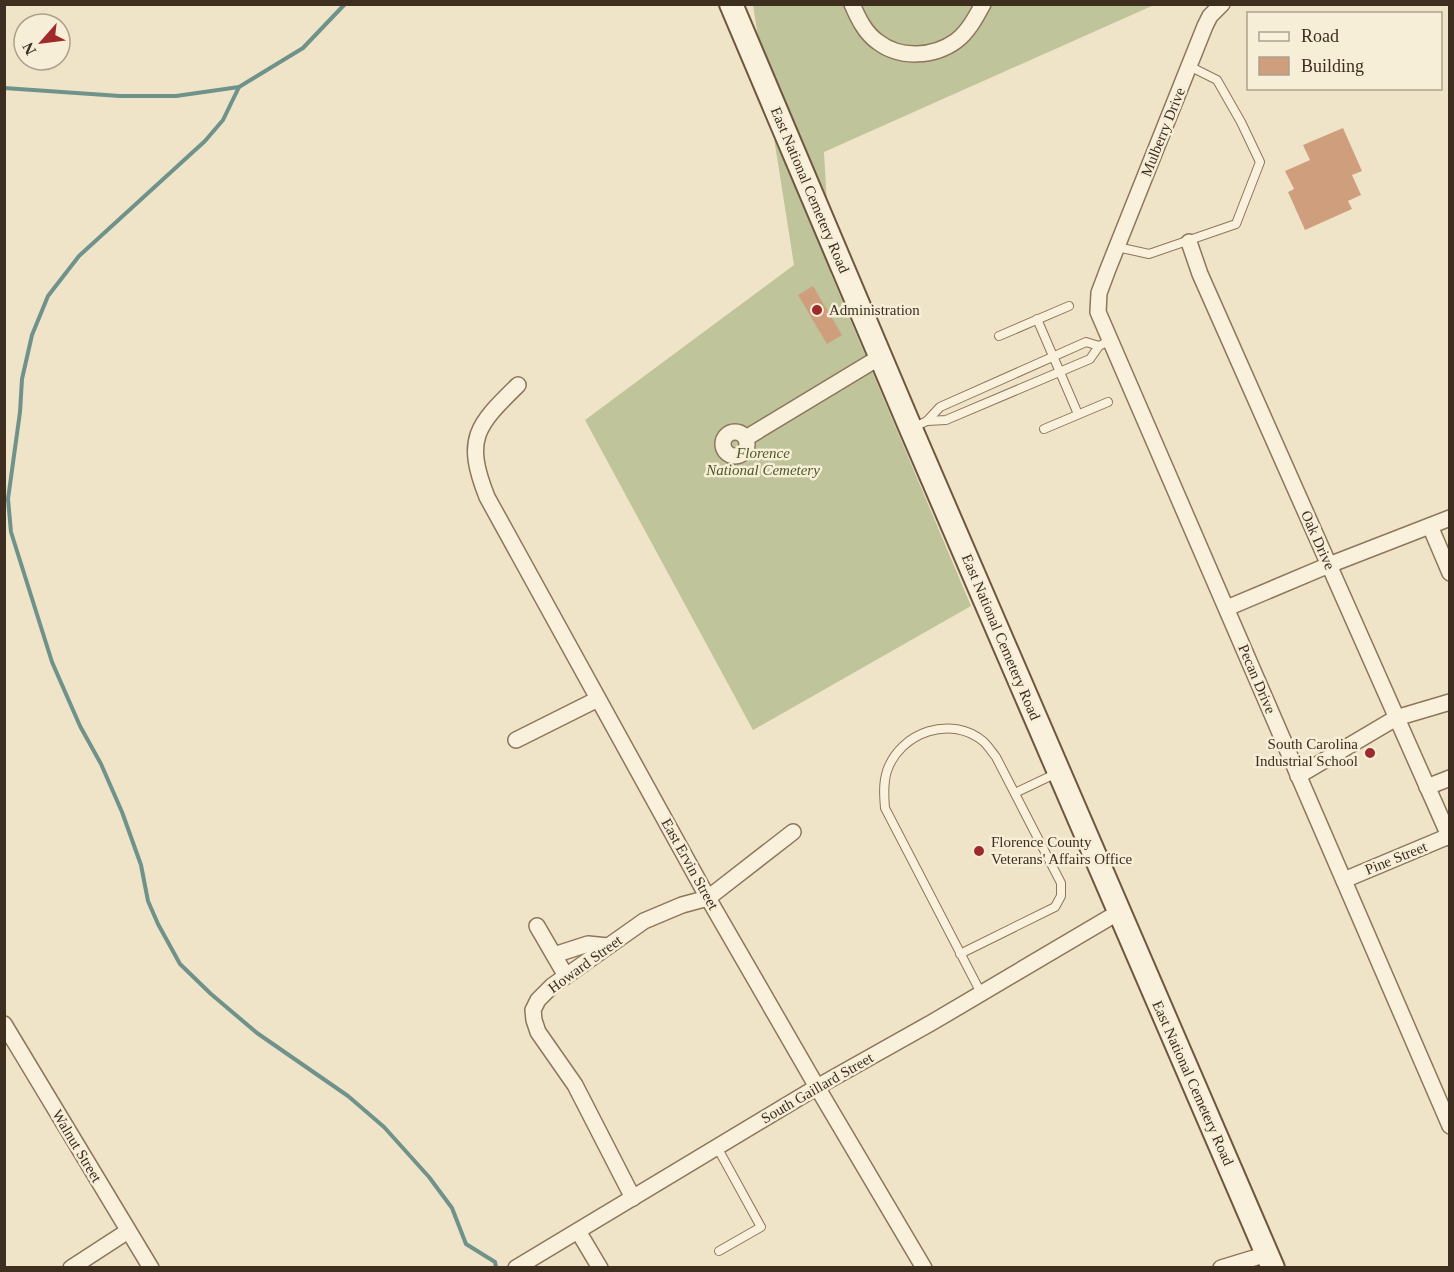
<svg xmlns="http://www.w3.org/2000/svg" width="1454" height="1272" viewBox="0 0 1454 1272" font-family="'Times New Roman',serif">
  <rect width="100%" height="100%" fill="#f0e4c8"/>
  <path fill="#bfc49a" d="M753,5H1154L824,152L831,274L971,606L753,730L585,420L794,265Z"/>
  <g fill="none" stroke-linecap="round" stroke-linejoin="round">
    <g stroke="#6f938a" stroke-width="4">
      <path d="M239,87L223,120L205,141L79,256L48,296L32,335L22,379L20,412L8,499L11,532L52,662L80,726L101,764L122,812L141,865L148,901L158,924L180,964L211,994L257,1033L348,1096L384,1127L429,1177L452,1208L466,1244L495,1262L496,1267"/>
      <path d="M4,88L120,96H176L239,87L303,48L345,4"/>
    </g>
  </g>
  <g fill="#cf9f7d">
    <path d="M1343,128L1362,171L1352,175L1361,195L1348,201L1352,209L1305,230L1288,192L1294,189L1285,171L1310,160L1303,145Z"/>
    <path d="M813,286L842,335L827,344L798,295Z"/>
  </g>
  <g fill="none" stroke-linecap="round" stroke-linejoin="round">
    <g stroke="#8d765c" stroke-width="10">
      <g id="lane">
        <path d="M1117,247L1149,254L1236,224L1260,162L1241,122L1217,80L1189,66"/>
        <path d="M1037,319L1078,414"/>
        <path d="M999,336L1069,306"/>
        <path d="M927,421L946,420L1090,359L1099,346L1103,344"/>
        <path d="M912,428L927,421L940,407L1086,342L1099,346"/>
        <path d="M1044,429L1108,402"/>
        <path d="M1015,793L1057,773"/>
        <path d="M960,954L1055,907L1061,896V883L996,757C992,752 988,746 984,742C952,714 900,732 887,771C883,783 884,796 885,808L981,993"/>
        <path d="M717,1147L761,1227L719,1251"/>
      </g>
    </g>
    <g stroke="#8d765c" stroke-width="18">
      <g id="street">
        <path d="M852,4C858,18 865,33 878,42C900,59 934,57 956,41C968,32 976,17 983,4"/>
        <path d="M1222,4L1210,16L1205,26L1108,269L1099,293L1098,312L1450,1126"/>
        <path d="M1189,242L1200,274L1450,838"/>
        <path d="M518,385C476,426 464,439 487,497L708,898L817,1087L924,1268"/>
        <circle cx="735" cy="444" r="12"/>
        <path d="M746,438L880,357"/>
        <path d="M1430,526L1450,573"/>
        <path d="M1227,608L1329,565L1450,518"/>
        <path d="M516,740L598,699"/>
        <path d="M1298,776L1396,718L1450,702"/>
        <path d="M1427,787L1450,778"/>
        <path d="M1344,880L1449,836"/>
        <path d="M537,926L566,976"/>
        <path d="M554,955L588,944L608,946"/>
        <path d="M4,1024L151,1268"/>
        <path d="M633,1198L575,1085L538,1032L534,1020L533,1010L538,1000L552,986L644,921L682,905L708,898L793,832"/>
        <path d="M578,1231L600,1268"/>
        <path d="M71,1268L128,1231"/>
        <path d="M516,1268L817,1087L931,1023L1119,912"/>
        <path d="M1221,1268L1267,1254"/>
      </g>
    </g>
    <g stroke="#6f573f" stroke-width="26">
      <path id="secondary" d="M731,4L911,429L1273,1268"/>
    </g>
    <use href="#lane" stroke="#faf1dc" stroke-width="8"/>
    <use href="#street" stroke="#faf1dc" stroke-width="15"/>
    <use href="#secondary" stroke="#faf1dc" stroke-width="22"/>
  </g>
  <g fill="#9e2a2b" stroke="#f7eed8" stroke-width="2">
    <circle cx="817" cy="310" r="6"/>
    <circle cx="1370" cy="753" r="6"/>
    <circle cx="979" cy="851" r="6"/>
  </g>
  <g text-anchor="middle" stroke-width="5" stroke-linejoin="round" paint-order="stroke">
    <g font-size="15" fill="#3d2e20" stroke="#f7eed8">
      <text transform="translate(1163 132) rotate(-68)" y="5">Mulberry Drive</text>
      <text transform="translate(810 190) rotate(67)" y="5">East National Cemetery Road</text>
      <text transform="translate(1318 540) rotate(66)" y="5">Oak Drive</text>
      <text transform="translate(1001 637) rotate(67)" y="5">East National Cemetery Road</text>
      <text transform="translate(1257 679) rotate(67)" y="5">Pecan Drive</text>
      <text transform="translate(1396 858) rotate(-22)" y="5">Pine Street</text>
      <text transform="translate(690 864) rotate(61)" y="5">East Ervin Street</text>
      <text transform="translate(585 964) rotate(-36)" y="5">Howard Street</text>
      <text transform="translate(1193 1083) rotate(66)" y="5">East National Cemetery Road</text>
      <text transform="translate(817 1088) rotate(-30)" y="5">South Gaillard Street</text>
      <text transform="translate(77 1146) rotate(59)" y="5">Walnut Street</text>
    </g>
    <g font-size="15" fill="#3d2e20" stroke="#f7eed8" text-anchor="start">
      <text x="829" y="315">Administration</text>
      <text x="1358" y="749" text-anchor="end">South Carolina<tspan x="1358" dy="17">Industrial School</tspan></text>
      <text x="991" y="847">Florence County<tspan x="991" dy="17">Veterans' Affairs Office</tspan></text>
    </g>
    <g font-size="15" font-style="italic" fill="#4d5a26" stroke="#f7eed8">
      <text x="763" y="458">Florence<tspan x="763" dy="17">National Cemetery</tspan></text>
    </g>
  </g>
  <rect width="1454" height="1272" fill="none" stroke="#3d2e20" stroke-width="12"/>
  <rect x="1247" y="12" width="195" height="78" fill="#f7eed8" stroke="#ada18e" stroke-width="1.5"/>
  <rect x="1259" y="32" width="30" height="9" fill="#faf1dc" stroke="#ada18e" stroke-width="1.5"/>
  <text x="1301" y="42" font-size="18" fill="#3d2e20">Road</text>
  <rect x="1259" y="57" width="30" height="18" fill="#cf9f7d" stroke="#ada18e" stroke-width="1.5"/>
  <text x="1301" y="72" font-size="18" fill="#3d2e20">Building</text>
  <g transform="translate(42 42) rotate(242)"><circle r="28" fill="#f7eed8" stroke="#ada18e" stroke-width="1.5"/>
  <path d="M0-4.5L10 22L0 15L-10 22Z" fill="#9e2a2b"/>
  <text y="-9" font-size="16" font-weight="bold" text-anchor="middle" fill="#3d2e20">N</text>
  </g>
</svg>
